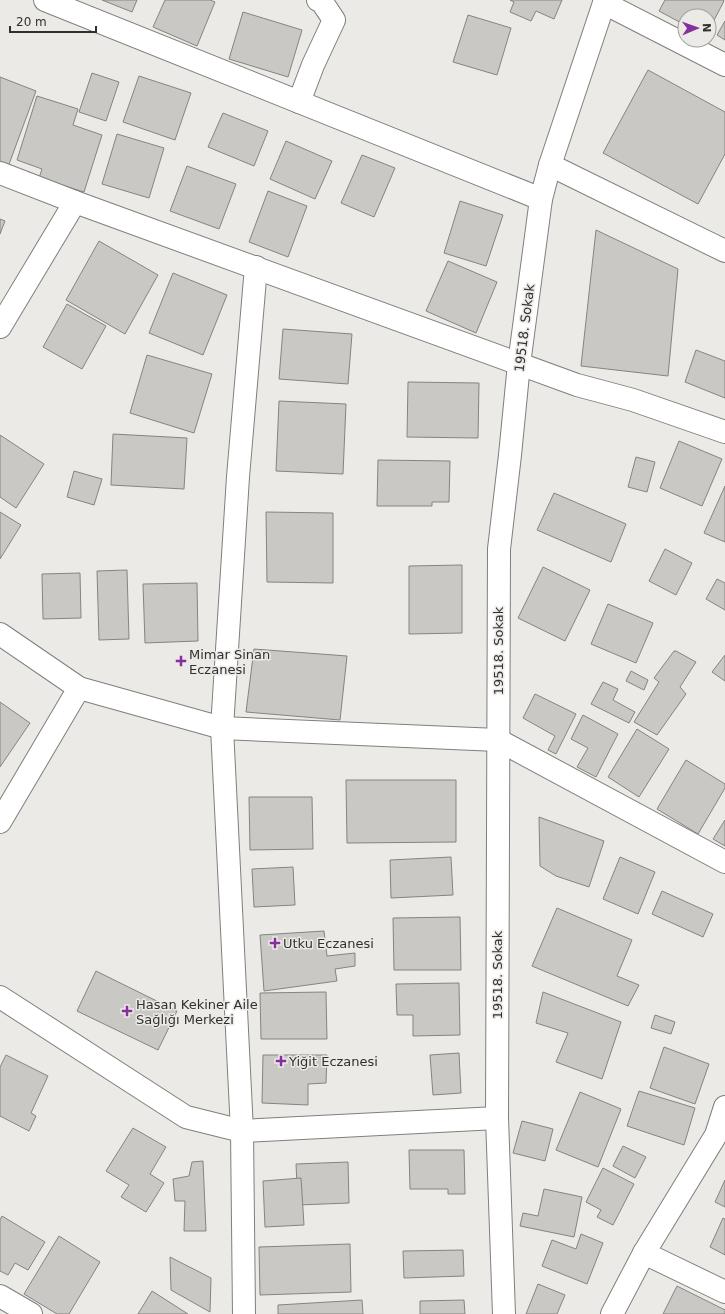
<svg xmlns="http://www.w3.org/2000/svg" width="725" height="1314" viewBox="0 0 725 1314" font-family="'DejaVu Sans',sans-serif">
  <rect width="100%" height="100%" fill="#eceae6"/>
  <g fill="#cac8c4" stroke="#868481">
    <path d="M102,0H137L132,12Z"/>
    <path d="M165,0H210L215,2L197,46L153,27Z"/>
    <path d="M510,0H562L554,19L536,11L531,21L510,12L514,2Z"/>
    <path d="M665,0H723L724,1L709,30V16H685V25L659,11Z"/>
    <path d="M243,12L302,30L288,77L229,59Z"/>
    <path d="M468,15L511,28L497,75L453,62Z"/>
    <path d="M725,21V40L717,35Z"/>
    <path d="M648,70L725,112V154L698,204L603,153Z"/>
    <path d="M92,73L119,82L106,121L79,112Z"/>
    <path d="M139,76L191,93L175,140L123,122Z"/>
    <path d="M0,77L36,91L8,167L0,164Z"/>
    <path d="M37,96L78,109L73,125L102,135L84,192L39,178L42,169L17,160Z"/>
    <path d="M223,113L268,131L254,166L208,147Z"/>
    <path d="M117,134L164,148L149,198L102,184Z"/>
    <path d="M286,141L332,161L315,199L270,179Z"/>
    <path d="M362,155L395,168L374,217L341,203Z"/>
    <path d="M187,166L236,184L219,229L170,211Z"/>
    <path d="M268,191L307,206L288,257L249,242Z"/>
    <path d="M460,201L503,215L486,266L444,253Z"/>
    <path d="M0,219L5,221L0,234Z"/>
    <path d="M596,230L678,269L668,376L581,366Z"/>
    <path d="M99,241L158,275L125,334L66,300Z"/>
    <path d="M448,261L497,282L476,333L426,311Z"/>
    <path d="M173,273L227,295L203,355L149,333Z"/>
    <path d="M67,304L106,326L82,369L43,347Z"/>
    <path d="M283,329L352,334L348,384L279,379Z"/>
    <path d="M696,350L725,361V398L685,382Z"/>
    <path d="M147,355L212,374L194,433L130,413Z"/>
    <path d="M408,382L479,383L478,438L407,437Z"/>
    <path d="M279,401L346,404L343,474L276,471Z"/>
    <path d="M113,434L187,438L184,489L111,485Z"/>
    <path d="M0,435L44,464L16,508L0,497Z"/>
    <path d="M679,441L722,459L702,506L660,488Z"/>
    <path d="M636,457L655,462L647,492L628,487Z"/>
    <path d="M378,460L450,461L449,502H432V506H377Z"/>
    <path d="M74,471L102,479L94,505L67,497Z"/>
    <path d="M725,486V542L704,533Z"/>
    <path d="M554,493L626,524L611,562L537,530Z"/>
    <path d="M0,512L21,525L0,559Z"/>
    <path d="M266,512L333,513V583L267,582Z"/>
    <path d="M665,549L692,563L676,595L649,581Z"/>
    <path d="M462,565V633L409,634V566Z"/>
    <path d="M543,567L590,590L565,641L518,618Z"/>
    <path d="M127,570L129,639L99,640L97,571Z"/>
    <path d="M80,573L81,618L43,619L42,574Z"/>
    <path d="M717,579L725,583V610L706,599Z"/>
    <path d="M197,583L198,641L145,643L143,584Z"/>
    <path d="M608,604L653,623L636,663L591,644Z"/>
    <path d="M254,649L347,656L340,720L246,712Z"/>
    <path d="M674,651H676L696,662L680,687L686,694L657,735L634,722L659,682L654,678Z"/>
    <path d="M725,655V681L712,672Z"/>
    <path d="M631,671L648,680L644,690L626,681Z"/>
    <path d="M603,682L618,689L613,700L635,712L629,723L591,704Z"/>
    <path d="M535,694L576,714L556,754L548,750L555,736L523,718Z"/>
    <path d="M0,702L30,723L0,767Z"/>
    <path d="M583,715L618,734L596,777L577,767L588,748L571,739Z"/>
    <path d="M637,729L669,749L639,797L608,777Z"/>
    <path d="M686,760L725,784V788L698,834L657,809Z"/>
    <path d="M346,780H456V842L347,843Z"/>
    <path d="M249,797H312L313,849L250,850Z"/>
    <path d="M539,817L604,841L589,887L556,876L540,866Z"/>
    <path d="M725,820V846L713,839Z"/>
    <path d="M451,857L453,895L391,898L390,860Z"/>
    <path d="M620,857L655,872L638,914L603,899Z"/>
    <path d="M293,867L295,905L254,907L252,869Z"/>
    <path d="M662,891L713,914L703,937L652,914Z"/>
    <path d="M557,908L632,940L617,976L639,985L628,1006L532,966Z"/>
    <path d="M460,917L461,970H394L393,918Z"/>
    <path d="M324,931L327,956L355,953V966L335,969L337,981L264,991L260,935Z"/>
    <path d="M96,971L177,1011L158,1050L77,1011Z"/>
    <path d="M459,983L460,1035L413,1036V1015H397L396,984Z"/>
    <path d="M326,992L327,1039H261L260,993Z"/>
    <path d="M543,992L621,1022L602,1079L556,1062L568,1033L536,1023Z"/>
    <path d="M655,1015L675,1022L671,1034L651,1028Z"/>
    <path d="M664,1047L709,1064L695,1104L650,1088Z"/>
    <path d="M459,1053L461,1093L433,1095L430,1055Z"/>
    <path d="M6,1055L48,1076L31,1113L36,1116L29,1131L0,1116V1067Z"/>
    <path d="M263,1055H327L326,1083L308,1084V1105L262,1103Z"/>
    <path d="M639,1091L695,1108L684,1145L627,1126Z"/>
    <path d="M580,1092L621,1109L598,1167L556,1150Z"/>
    <path d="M522,1121L553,1129L545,1161L513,1153Z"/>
    <path d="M133,1128L166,1147L150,1174L164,1183L146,1212L121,1197L129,1185L106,1171Z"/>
    <path d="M623,1146L646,1157L635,1178L613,1166Z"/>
    <path d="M409,1150H464L465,1194H448V1189H410Z"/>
    <path d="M203,1161L206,1231H184L185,1201H175L173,1179L189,1176L192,1162Z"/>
    <path d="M348,1162L349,1203L298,1205L296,1164Z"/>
    <path d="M603,1168L634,1184L613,1225L597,1217L601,1210L586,1202Z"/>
    <path d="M301,1178L304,1225L265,1227L263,1181Z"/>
    <path d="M725,1180V1207L715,1202Z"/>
    <path d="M544,1189L582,1197L574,1237L520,1226L523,1213L538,1216Z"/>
    <path d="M2,1216L45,1242L28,1270L15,1263L8,1275L0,1271V1220Z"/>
    <path d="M723,1218L725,1219V1255L710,1247Z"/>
    <path d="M581,1234L603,1243L587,1284L542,1266L552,1240L576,1249Z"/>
    <path d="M59,1236L100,1262L69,1314H57L24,1294Z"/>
    <path d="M350,1244L351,1292L260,1295L259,1247Z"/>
    <path d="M463,1250L464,1276L404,1278L403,1251Z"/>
    <path d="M170,1257L211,1278L210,1312L171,1290Z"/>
    <path d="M538,1284L565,1295L557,1314H526Z"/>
    <path d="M677,1286L725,1310V1314H663Z"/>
    <path d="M152,1291L188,1314H138Z"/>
    <path d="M362,1300L363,1314H278V1305Z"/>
    <path d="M464,1300L465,1314H420V1301Z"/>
  </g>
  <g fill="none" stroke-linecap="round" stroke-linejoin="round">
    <g stroke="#817f7b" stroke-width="24">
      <g id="minor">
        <path d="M45,0L541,199"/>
        <path d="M604,3L725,65"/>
        <path d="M299,102L313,65L334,20L322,2L318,0"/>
        <path d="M550,165L725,251"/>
        <path d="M0,173L75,202"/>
        <path d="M0,327L75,202L577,385L633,400L725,432"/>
        <path d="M0,634L79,688L222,728L498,740L725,862"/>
        <path d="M0,822L79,688"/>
        <path d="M0,997L186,1117L242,1131L497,1118"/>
        <path d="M644,1253L716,1135L725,1107"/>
        <path d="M0,1296L31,1314"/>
        <path d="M244,1314L242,1131L222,728L238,477L256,267"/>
        <path d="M504,1314L497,1118L499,549L510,455L519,364L541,199L550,165L605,0"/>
        <path d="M612,1314L644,1253L725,1292"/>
      </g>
    </g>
    <use href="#minor" stroke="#fff" stroke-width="22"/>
  </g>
  <g fill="#87309d" stroke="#eceae6" stroke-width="1.5">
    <path d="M179 655h4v4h4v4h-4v4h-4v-4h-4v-4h4z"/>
    <path d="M273 937h4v4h4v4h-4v4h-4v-4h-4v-4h4z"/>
    <path d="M125 1005h4v4h4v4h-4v4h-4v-4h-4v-4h4z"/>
    <path d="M279 1055h4v4h4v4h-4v4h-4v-4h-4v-4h4z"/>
  </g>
  <g text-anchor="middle" stroke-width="3" stroke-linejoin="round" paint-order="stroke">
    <g font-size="13" fill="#31302f" stroke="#eceae6">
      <text transform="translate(524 328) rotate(-83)" y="5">19518. Sokak</text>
      <text transform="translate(498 651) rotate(-90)" y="5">19518. Sokak</text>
      <text transform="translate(497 975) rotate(-90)" y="5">19518. Sokak</text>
    </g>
    <g font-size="13" fill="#31302f" stroke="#eceae6" text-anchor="start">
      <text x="189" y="659">Mimar Sinan<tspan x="189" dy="15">Eczanesi</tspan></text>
      <text x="283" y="948">Utku Eczanesi</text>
      <text x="136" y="1009">Hasan Kekiner Aile<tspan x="136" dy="15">Sağlığı Merkezi</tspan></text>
      <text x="289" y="1066">Yiğit Eczanesi</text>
    </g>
  </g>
  <g transform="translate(697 28) rotate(88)"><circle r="19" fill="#eceae6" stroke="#a1a09d"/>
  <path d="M0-3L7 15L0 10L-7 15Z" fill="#87309d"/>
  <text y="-6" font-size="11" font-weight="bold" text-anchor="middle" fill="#31302f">N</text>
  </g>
  <path d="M10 26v6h86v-6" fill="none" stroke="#31302f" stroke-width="2"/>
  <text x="16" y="26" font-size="12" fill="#31302f" stroke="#eceae6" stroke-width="3" paint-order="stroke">20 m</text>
</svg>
